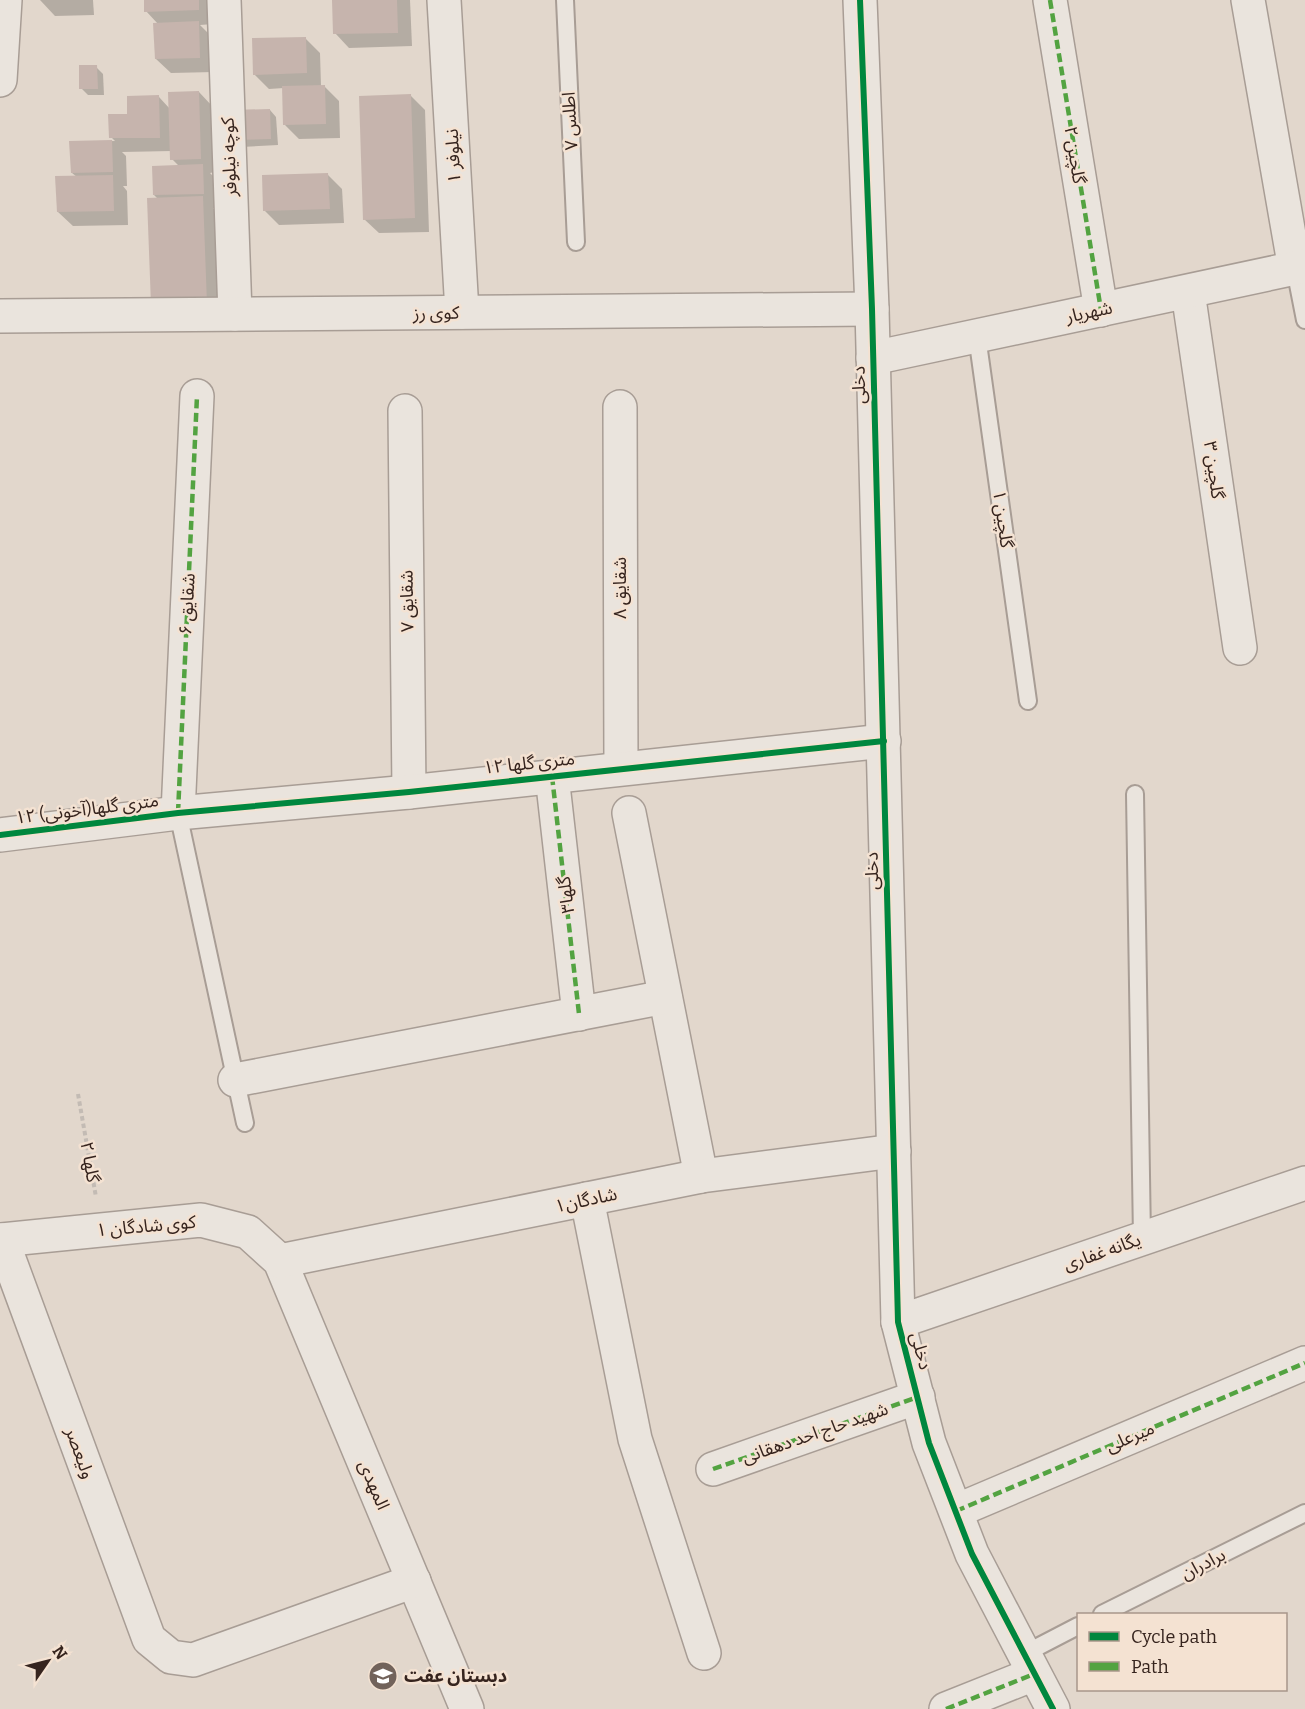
<svg xmlns="http://www.w3.org/2000/svg" width="1305" height="1709" viewBox="0 0 1305 1709" font-family="Bitter,'Noto Sans Arabic',serif">
  <rect width="100%" height="100%" fill="#e2d7cc"/>
  <g fill="#0003">
    <path d="M40,0H93L94,15L55,16Z"/>
    <path d="M145,0H212L213,24L200,25L212,37L214,72L171,73L156,59L158,24L146,11Z"/>
    <path d="M334,0H410L412,46L349,48L335,33Z"/>
    <path d="M305,38L320,53L321,86H324L339,101L340,138L299,139L285,125L284,88L269,89L254,74Z"/>
    <path d="M96,67L103,74L104,95H88L81,88Z"/>
    <path d="M199,92L213,107L215,172L210,173L217,180L218,208H213L224,219L228,325L174,326L158,199L154,195L179,166L172,159V151L122,152L126,156L127,186H123L127,191L128,225L73,226L58,212L77,177L72,173L71,142L115,141L111,137L129,115L159,97L170,109Z"/>
    <path d="M411,96L425,110L429,232L379,233L364,219Z"/>
    <path d="M270,110L276,117L278,145L241,147L234,140Z"/>
    <path d="M328,175L342,189L344,223L279,225L264,210Z"/>
  </g>
  <g fill="#c6b4ad">
    <path d="M144,0H199V10L144,12Z"/>
    <path d="M332,0H397L398,33L333,34Z"/>
    <path d="M199,21L200,58L155,59L153,23Z"/>
    <path d="M306,37L307,73L253,75L252,38Z"/>
    <path d="M79,65H97L98,89H79Z"/>
    <path d="M325,85L326,124L283,125L282,86Z"/>
    <path d="M199,91L201,159L170,160L168,92Z"/>
    <path d="M411,94L415,218L363,220L359,96Z"/>
    <path d="M159,95L160,138H109L108,114H127V96Z"/>
    <path d="M270,109L271,139L233,140L231,110Z"/>
    <path d="M112,140L113,172L71,173L69,141Z"/>
    <path d="M203,164L204,194L153,195L152,166Z"/>
    <path d="M328,173L330,209L263,211L262,175Z"/>
    <path d="M113,175L114,211L57,212L55,176Z"/>
    <path d="M203,196L207,304L151,305L147,198Z"/>
  </g>
  <g fill="none" stroke-linecap="round" stroke-linejoin="round">
    <g stroke="#a89d95" stroke-width="20">
      <g id="service">
        <path d="M565,0L576,242"/>
        <path d="M1295,269L1305,320"/>
        <path d="M977,336L1028,701"/>
        <path d="M1135,794L1142,1238"/>
        <path d="M178,813L245,1123"/>
        <path d="M1102,1614L1305,1513"/>
        <path d="M1024,1654L1078,1626"/>
      </g>
    </g>
    <g stroke="#a89d95" stroke-width="36">
      <g id="minor">
        <path d="M224,0L235,314"/>
        <path d="M444,0L462,312"/>
        <path d="M860,0L872,309L898,1322L929,1443L972,1554L1053,1709"/>
        <path d="M1050,0L1101,310"/>
        <path d="M1248,0L1295,269"/>
        <path d="M0,80L5,0"/>
        <path d="M1188,292L1240,648"/>
        <path d="M0,316L872,309"/>
        <path d="M873,358L1305,266"/>
        <path d="M620,407L621,768"/>
        <path d="M405,411L409,792"/>
        <path d="M552,776L579,1014"/>
        <path d="M178,813L197,396"/>
        <path d="M629,813L701,1176"/>
        <path d="M0,835L178,813L409,792L884,741"/>
        <path d="M235,1080L665,997"/>
        <path d="M587,1199L635,1439L704,1653"/>
        <path d="M0,1240L201,1220L248,1232L280,1261L467,1709"/>
        <path d="M2,1240L149,1639L171,1657L193,1660L414,1581"/>
        <path d="M280,1261L701,1176L894,1151"/>
        <path d="M898,1322L1305,1183"/>
        <path d="M713,1469L918,1397"/>
        <path d="M956,1511L1305,1363"/>
        <path d="M946,1709L1034,1674"/>
      </g>
    </g>
    <path stroke="#c3bbb4" stroke-width="4" stroke-dasharray="4.5 3" stroke-linecap="butt" d="M78,1094L96,1197"/>
    <use href="#service" stroke="#eae4dd" stroke-width="16"/>
    <use href="#minor" stroke="#eae4dd" stroke-width="33"/>
    <g stroke="#53a341" stroke-width="4.5" stroke-dasharray="9 4.5" stroke-linecap="butt">
      <path d="M1050,0L1101,310"/>
      <path d="M552,776L579,1014"/>
      <path d="M178,813L197,396"/>
      <path d="M713,1469L918,1397"/>
      <path d="M956,1511L1305,1363"/>
      <path d="M946,1709L1034,1674"/>
    </g>
    <g stroke="#f4e2d2" stroke-width="10">
      <g id="cycleway">
        <path d="M860,0L872,309L898,1322L929,1443L972,1554L1053,1709"/>
        <path d="M0,835L178,813L409,792L884,741"/>
      </g>
    </g>
    <use href="#cycleway" stroke="#00873e" stroke-width="6"/>
  </g>
  <defs>
    <g id="school-disc" transform="scale(1.5)"><circle r="9.5" fill="#72635b" stroke="#f4e2d2"/><path d="M0-5L7-2L0 1L-7-2ZM-4 1L0 2.5L4 1V4Q0 6-4 4Z" fill="#fff"/></g>
  </defs>
  <g fill-rule="evenodd">
    <use href="#school-disc" x="383" y="1676"/>
  </g>
  <g text-anchor="middle" stroke-width="5" stroke-linejoin="round" paint-order="stroke">
    <g font-size="18" fill="#36241e" stroke="#f4e2d2">
      <text transform="translate(570 121) rotate(-93)" y="6">اطلس ۷</text>
      <text transform="translate(1075 155) rotate(81)" y="6">گلچین ۲</text>
      <text transform="translate(453 156) rotate(-93)" y="6">نیلوفر ۱</text>
      <text transform="translate(229 157) rotate(-92)" y="6">کوچه نیلوفر</text>
      <text transform="translate(1089 312) rotate(-12)" y="6">شهریار</text>
      <text transform="translate(436 313) rotate(-1)" y="6">کوی رز</text>
      <text transform="translate(859 385) rotate(-91)" y="6">دخلی</text>
      <text transform="translate(1214 470) rotate(82)" y="6">گلچین ۳</text>
      <text transform="translate(1003 519) rotate(82)" y="6">گلچین ۱</text>
      <text transform="translate(620 588) rotate(-90)" y="6">شقایق ۸</text>
      <text transform="translate(407 601) rotate(-91)" y="6">شقایق ۷</text>
      <text transform="translate(187 604) rotate(-87)" y="6">شقایق ۶</text>
      <text transform="translate(529 763) rotate(-6)" y="6">۱۲ متری گلها</text>
      <text transform="translate(87 809) rotate(-7)" y="6">۱۲ متری گلها(آخونی)</text>
      <text transform="translate(872 871) rotate(-91)" y="6">دخلی</text>
      <text transform="translate(566 895) rotate(-97)" y="6">گلها۳</text>
      <text transform="translate(90 1162) rotate(80)" y="6">گلها ۲</text>
      <text transform="translate(586 1200) rotate(-12)" y="6">شادگان۱</text>
      <text transform="translate(146 1226) rotate(-5)" y="6">کوی شادگان ۱</text>
      <text transform="translate(1102 1252) rotate(-19)" y="6">یگانه غفاری</text>
      <text transform="translate(921 1351) rotate(75)" y="6">دخلی</text>
      <text transform="translate(815 1433) rotate(-19)" y="6">شهید حاج احد دهقانی</text>
      <text transform="translate(1130 1437) rotate(-23)" y="6">میرعلی</text>
      <text transform="translate(80 1453) rotate(70)" y="6">ولیعصر</text>
      <text transform="translate(374 1485) rotate(67)" y="6">المهدی</text>
      <text transform="translate(1203 1564) rotate(-27)" y="6">برادران</text>
    </g>
    <g font-size="18" font-weight="bold" fill="#36241e" stroke="#f4e2d2" text-anchor="start">
      <text x="404" y="1682">دبستان عفت</text>
    </g>
  </g>
  <rect x="1077" y="1613" width="210" height="78" fill="#f4e2d2" stroke="#a8968a" stroke-width="1.5"/>
  <rect x="1089" y="1632" width="30" height="9" fill="#00873e" stroke="#a8968a" stroke-width="1.5"/>
  <text x="1131" y="1643" font-size="18" fill="#36241e">Cycle path</text>
  <rect x="1089" y="1662" width="30" height="9" fill="#53a341" stroke="#a8968a" stroke-width="1.5"/>
  <text x="1131" y="1673" font-size="18" fill="#36241e">Path</text>
  <g transform="translate(48 1661) rotate(55)" stroke="#f4e2d2" stroke-width="4.5" paint-order="stroke">
  <path d="M0-4.5L10 22L0 15L-10 22Z" fill="#36241e"/>
  <text y="-9" font-size="16" font-weight="bold" text-anchor="middle" fill="#36241e">N</text>
  </g>
</svg>
